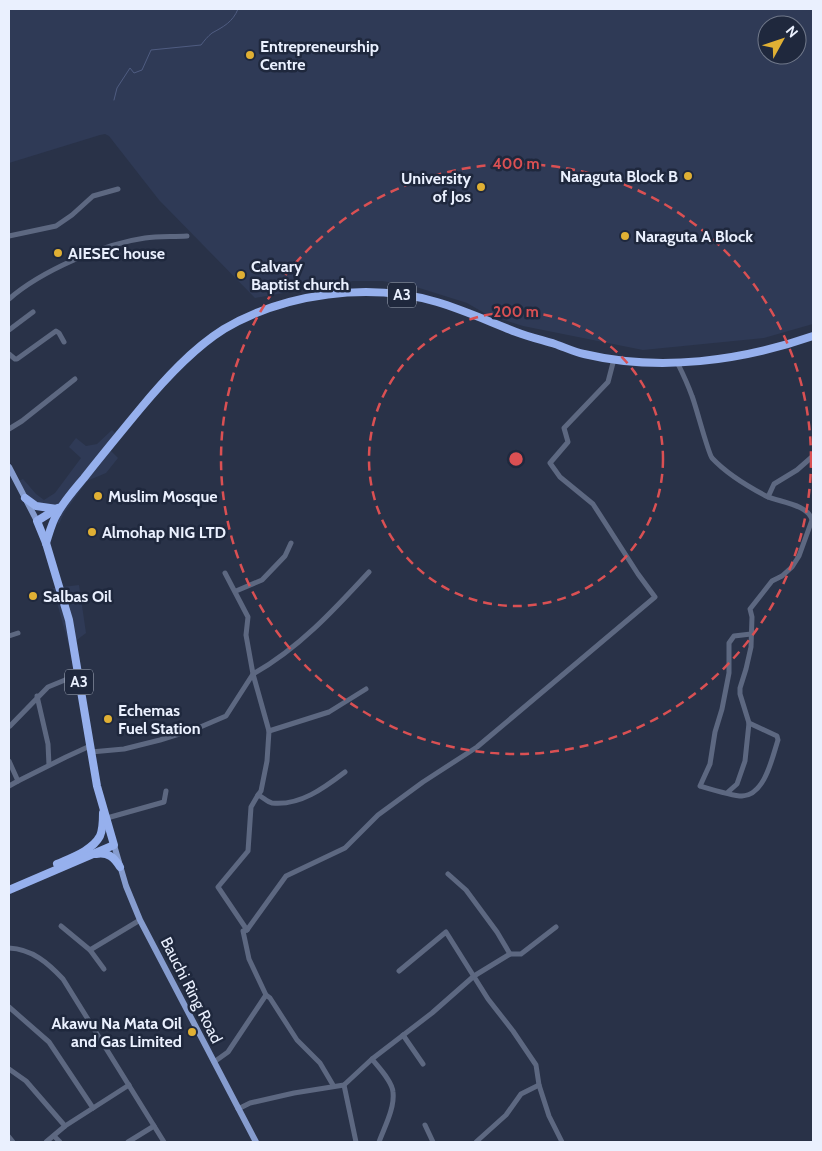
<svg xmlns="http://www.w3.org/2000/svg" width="822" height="1151" viewBox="0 0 822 1151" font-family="Cabin,sans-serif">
  <rect width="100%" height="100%" fill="#293248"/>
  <g fill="#2f3a56" fill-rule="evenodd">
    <path d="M9,9H813V324L764,338L643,350L523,326L486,314L467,303L413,286L382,281H353L255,298L159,200L109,136L105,134L100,135L9,163ZM767,25H797V55H767Z"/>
    <path d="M112,430L120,438L110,450L118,458L106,473L87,481L64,513L59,524L29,499L19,481L23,479L36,494L44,500L55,493L81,458L69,447L76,438L86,446L97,444Z"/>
    <path d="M79,585L86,633L69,646L53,588Z"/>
  </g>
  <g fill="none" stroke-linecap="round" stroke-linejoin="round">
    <path stroke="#4f5c81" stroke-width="1" d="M114,100L117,88L130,68L134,73L142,70L151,50L201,45C204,41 208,36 212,33C223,27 233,22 238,9"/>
    <g stroke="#5d6881" stroke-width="5">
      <path d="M9,236L56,226L72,215L93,196L118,189"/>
      <path d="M9,299C41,271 103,244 145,238C158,236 173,237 187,236"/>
      <path d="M9,330L33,312"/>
      <path d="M9,354L15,359H17L56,331L59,333L64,342"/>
      <path d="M678,364C683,374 688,385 692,396C696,406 708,453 712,458C726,473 747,486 766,496C778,502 808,504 812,520L799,556L792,567L782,576L772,581L750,609L752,617L751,647L746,669L740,688V694L749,723L745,761L737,784L728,792"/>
      <path d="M9,429L22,421L75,379"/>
      <path d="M768,497L774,484L797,470L813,456"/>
      <path d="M225,573L248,617L246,635L253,674C298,649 334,610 369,572"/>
      <path d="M236,591L262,580L285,556L291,543"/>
      <path d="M9,636L18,633"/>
      <path d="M37,696L48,744L49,765"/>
      <path d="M749,723L777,736L778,740C772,758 765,795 742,796C733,796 710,789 700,786L710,764L715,732L722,709L729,673V643L734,636L751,634"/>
      <path d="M10,726L48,687L65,680L78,676"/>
      <path d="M269,731L267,761L261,791L258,795C263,797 267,802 272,803C300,806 324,788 345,772"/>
      <path d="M91,752L124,749L160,740L198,728L226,716L253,674L269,731L329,712L366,689"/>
      <path d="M9,761L18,781L9,786"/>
      <path d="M18,781L66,757L90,746"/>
      <path d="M107,818L164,802L166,791"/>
      <path d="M448,874L466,890L497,932L510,954"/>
      <path d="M61,926L90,950L140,920"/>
      <path d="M247,930L218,887L248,851L251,807L258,795"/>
      <path d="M9,948C32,949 48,963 63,979L164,1142"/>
      <path d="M90,950L104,969"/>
      <path d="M399,971L446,932L488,999L513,1031L536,1065L539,1085L549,1116L562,1142"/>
      <path d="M266,995L270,998L297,1040L320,1063L333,1085"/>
      <path d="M9,1007L49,1042L93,1108"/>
      <path d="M403,1035L423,1064"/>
      <path d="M372,1059C379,1068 392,1081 393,1092C395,1108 384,1128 379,1142"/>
      <path d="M214,1062L228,1052L266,995L249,959L243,931L247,930L286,876L345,848L378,815L423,782L477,747L655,597L638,574L593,504L560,477L550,463L568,442L564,428L608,382L614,359"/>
      <path d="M9,1069L26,1081L65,1126"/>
      <path d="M344,1085L356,1142"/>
      <path d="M238,1109L250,1103L294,1093L344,1085L372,1059L432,1013L474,976L510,954H521L556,927"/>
      <path d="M425,1125L433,1142"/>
      <path d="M54,1136L60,1142"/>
      <path d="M9,1137L13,1142"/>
      <path d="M46,1142L65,1126L129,1085"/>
      <path d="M128,1142L154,1126"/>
      <path d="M476,1142L506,1115L521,1094L539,1085"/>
    </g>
    <g stroke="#869cce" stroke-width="6">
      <path d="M9,467L37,521"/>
      <path d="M114,845L126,886L140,920L256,1142"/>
    </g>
    <g stroke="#96b0ed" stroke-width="8">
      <path d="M25,498L36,506L57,509"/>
      <path d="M46,543C49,534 52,522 57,514C64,501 74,490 84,478C102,455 121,432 140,409C164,380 192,349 224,329C285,293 369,282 437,302C464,310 490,322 516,332C529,337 542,340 555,344C564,347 574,352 584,354C660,372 741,361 813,336"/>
      <path d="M96,854C108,852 114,857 120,867"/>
      <path d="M57,864C70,858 92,851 100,836C103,829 103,821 103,813"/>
      <path d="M9,890L114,845L97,786L69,620L46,543L37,521L58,508"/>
    </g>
  </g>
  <g fill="none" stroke="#da5053" stroke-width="2.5" stroke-dasharray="9 6">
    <circle cx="516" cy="459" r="147"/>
    <circle cx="516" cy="459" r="295"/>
  </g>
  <g fill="#e0b034" stroke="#1f283d" stroke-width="2">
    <circle cx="250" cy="55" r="5"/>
    <circle cx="688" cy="176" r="5"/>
    <circle cx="481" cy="187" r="5"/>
    <circle cx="625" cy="236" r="5"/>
    <circle cx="58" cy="253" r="5"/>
    <circle cx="241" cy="275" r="5"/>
    <circle cx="98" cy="496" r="5"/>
    <circle cx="92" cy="532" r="5"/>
    <circle cx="33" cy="596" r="5"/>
    <circle cx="108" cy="719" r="5"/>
    <circle cx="192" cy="1032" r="5"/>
  </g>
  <g text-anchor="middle" stroke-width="5" stroke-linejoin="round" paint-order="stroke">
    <g fill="#1f283d" stroke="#adb4c4" stroke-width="1">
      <rect x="388" y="282.5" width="28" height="25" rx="4"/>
      <rect x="65" y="669.5" width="28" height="25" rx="4"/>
    </g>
    <g font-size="15" font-weight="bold" fill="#eaf0fe">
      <text x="402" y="300">A3</text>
      <text x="79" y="687">A3</text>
    </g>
    <g font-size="16" font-weight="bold" fill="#eaf0fe" stroke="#1f283d" text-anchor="start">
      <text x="260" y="52">Entrepreneurship<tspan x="260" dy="18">Centre</tspan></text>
      <text x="678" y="182" text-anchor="end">Naraguta Block B</text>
      <text x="471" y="184" text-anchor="end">University<tspan x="471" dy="18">of Jos</tspan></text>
      <text x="635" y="242">Naraguta A Block</text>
      <text x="68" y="259">AIESEC house</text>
      <text x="251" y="272">Calvary<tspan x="251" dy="18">Baptist church</tspan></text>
      <text x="108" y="502">Muslim Mosque</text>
      <text x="102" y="538">Almohap NIG LTD</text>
      <text x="43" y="602">Salbas Oil</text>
      <text x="118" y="716">Echemas<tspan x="118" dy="18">Fuel Station</tspan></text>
      <text x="182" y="1029" text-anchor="end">Akawu Na Mata Oil<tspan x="182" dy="18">and Gas Limited</tspan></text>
    </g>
    <g font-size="16" fill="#eaf0fe" stroke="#1f283d">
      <text transform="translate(192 990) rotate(63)" y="6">Bauchi Ring Road</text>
    </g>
  </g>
  <circle cx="516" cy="459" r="8" fill="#da5053" stroke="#1f283d" stroke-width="2.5"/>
  <g font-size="15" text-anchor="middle" font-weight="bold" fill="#da5053" stroke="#1f283d" stroke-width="5" stroke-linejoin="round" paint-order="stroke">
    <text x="516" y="169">400 m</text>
    <text x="516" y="317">200 m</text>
  </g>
  <rect width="822" height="1151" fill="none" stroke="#eaf0fe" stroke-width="20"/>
  <g transform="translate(782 40) rotate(50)"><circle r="24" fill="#1f283d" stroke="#70788a"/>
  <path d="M0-4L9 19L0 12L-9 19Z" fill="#e0b034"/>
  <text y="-8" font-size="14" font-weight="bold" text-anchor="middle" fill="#eaf0fe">N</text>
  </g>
</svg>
